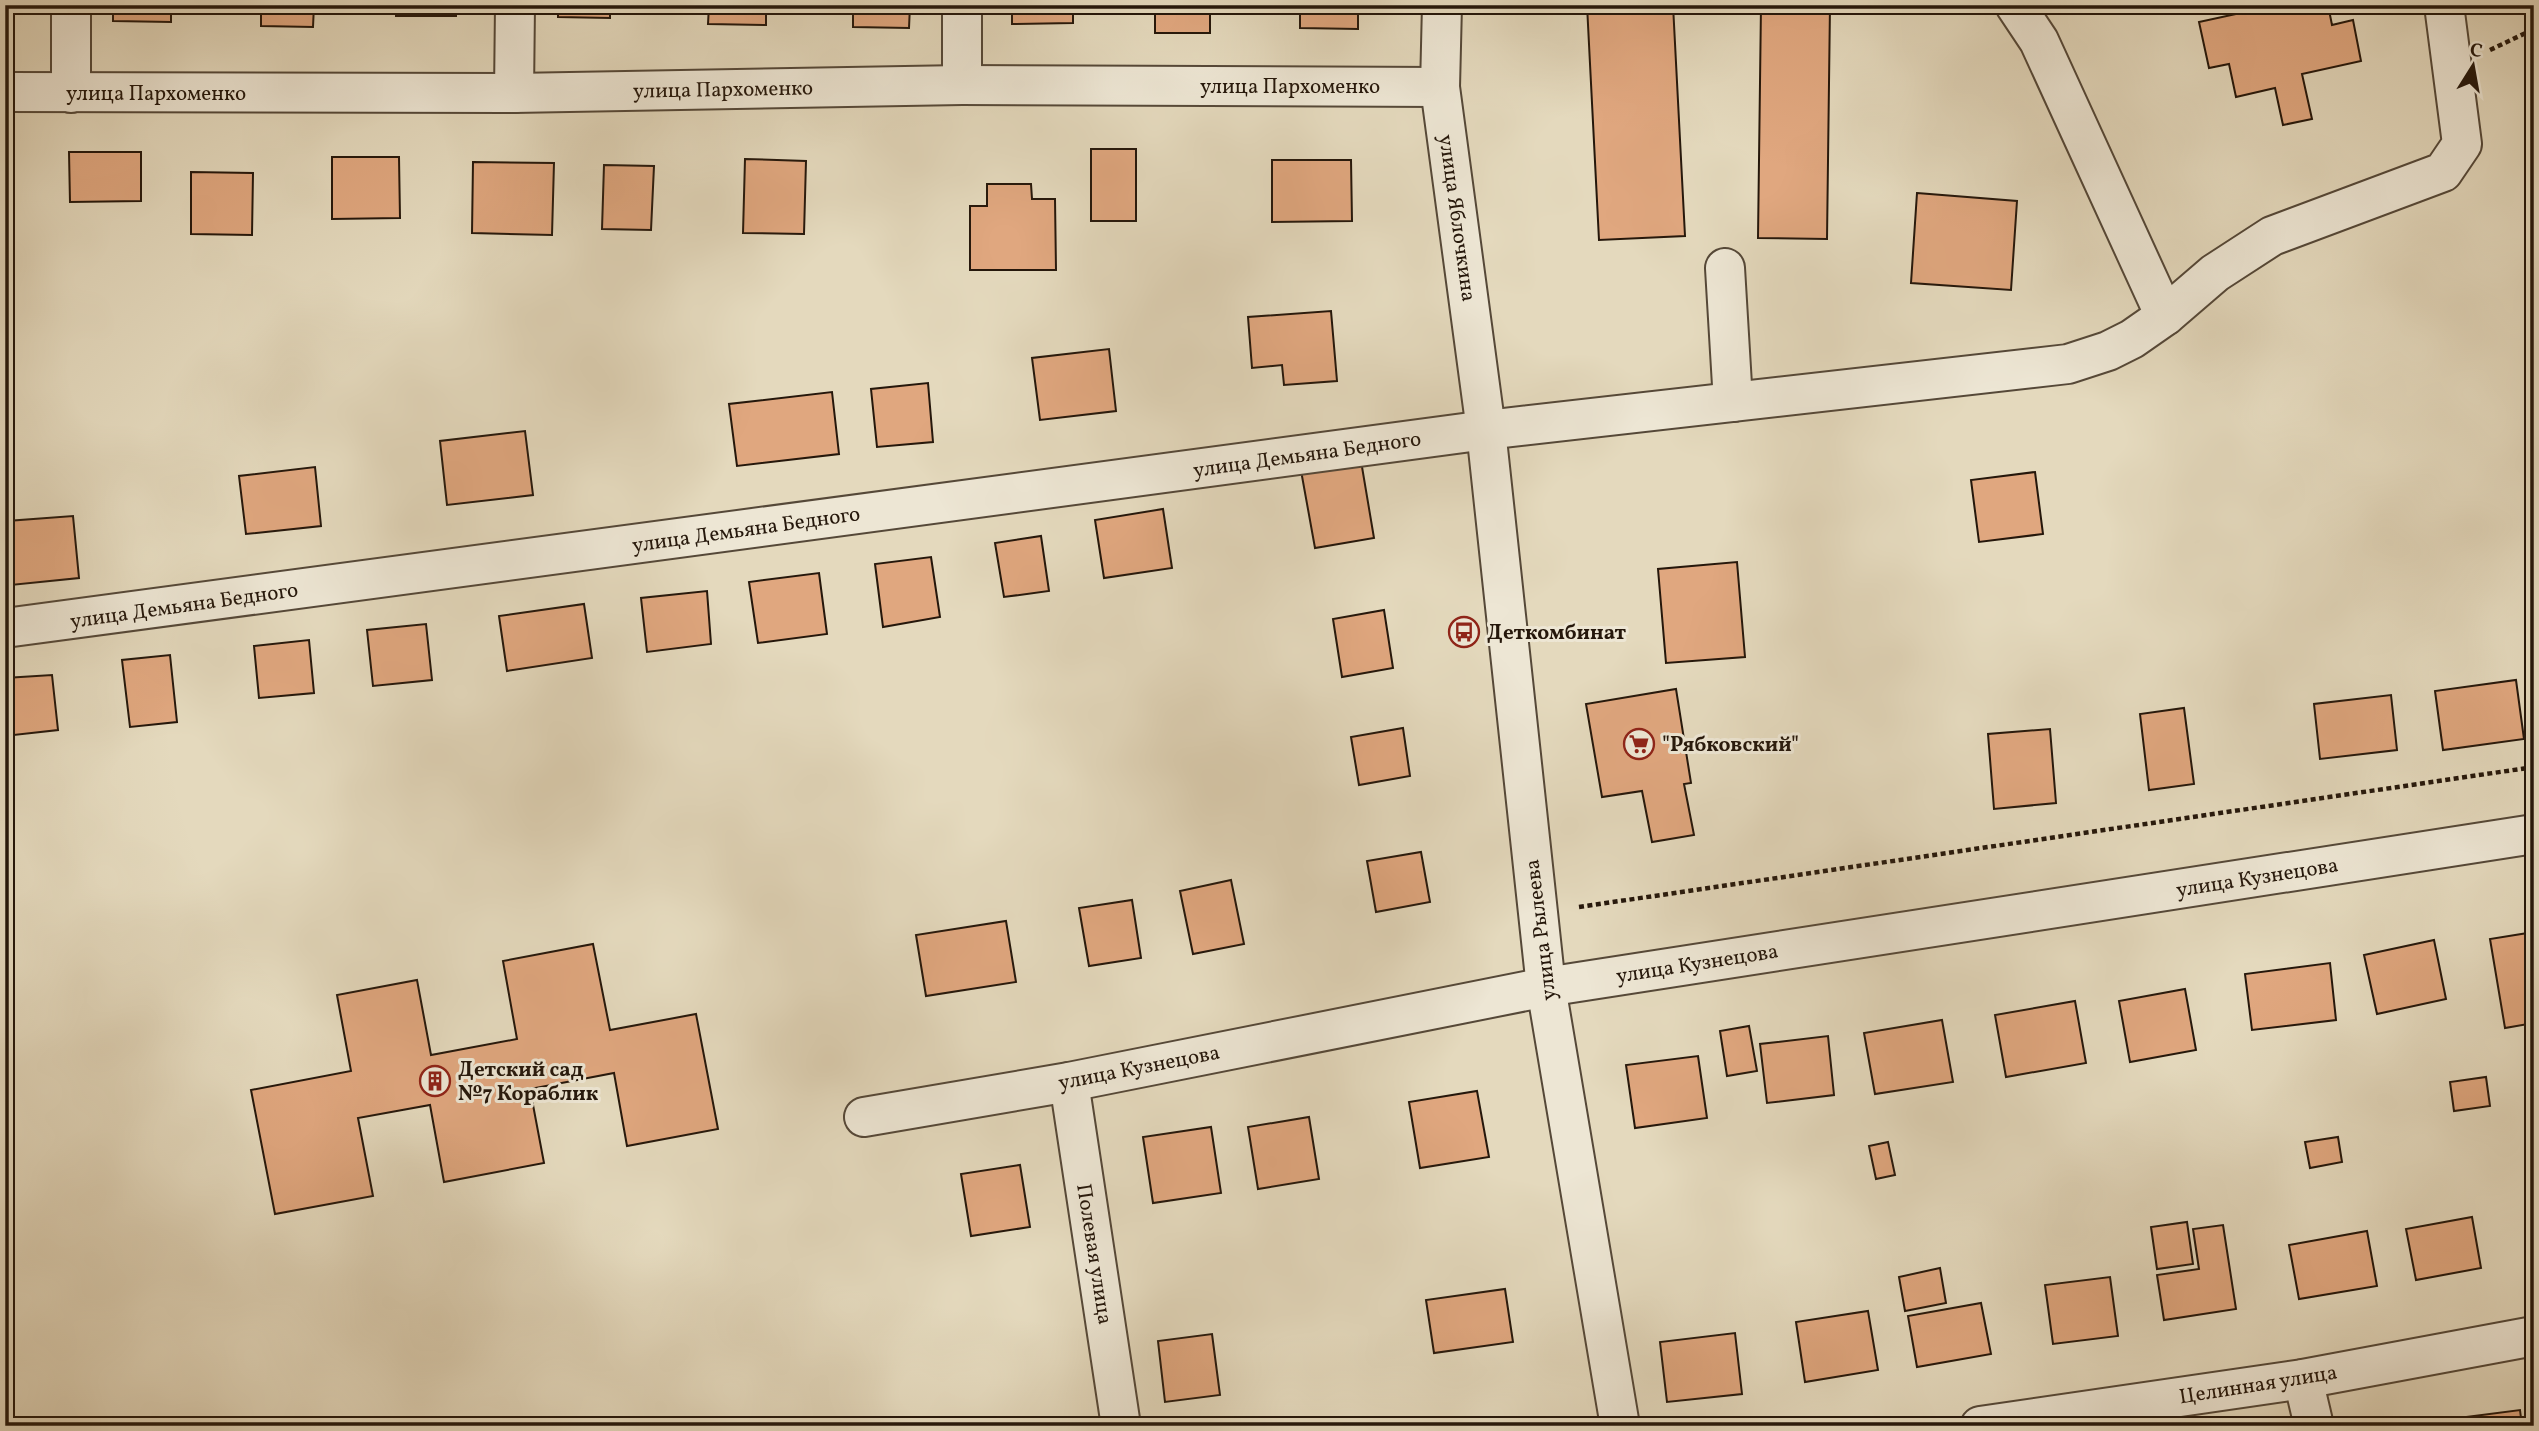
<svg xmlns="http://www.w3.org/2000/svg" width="2539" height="1431" viewBox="0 0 2539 1431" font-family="Vollkorn,serif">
  <rect width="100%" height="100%" fill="#e4d9bd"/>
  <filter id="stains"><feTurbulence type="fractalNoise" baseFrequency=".00286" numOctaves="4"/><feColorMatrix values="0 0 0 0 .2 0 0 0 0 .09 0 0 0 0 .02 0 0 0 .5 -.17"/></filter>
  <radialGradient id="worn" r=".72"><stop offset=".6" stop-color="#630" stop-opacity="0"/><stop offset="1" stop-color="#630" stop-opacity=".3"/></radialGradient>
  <g fill="#e0a77f" stroke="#25170b" stroke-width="2">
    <path d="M113,5H171V22L113,21Z"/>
    <path d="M261,5H314L313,27L261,26Z"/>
    <rect x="396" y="5" width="60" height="11"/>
    <path d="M558,5H610V18L558,17Z"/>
    <path d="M709,5H766V25L708,24Z"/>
    <path d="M853,5H910L909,28L853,27Z"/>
    <path d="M1012,5H1073V23L1012,24Z"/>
    <rect x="1155" y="5" width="55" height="28"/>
    <path d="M1300,5H1358V29L1300,28Z"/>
    <path d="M1587,5H1673L1685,236L1599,240Z"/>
    <path d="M1761,5H1830L1827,239L1758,238Z"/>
    <path d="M2258,5H2328L2332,25L2353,20L2361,61L2302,74L2312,119L2283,125L2275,88L2236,97L2229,64L2209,68L2199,22L2259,9Z"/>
    <rect x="1091" y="149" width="45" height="72"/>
    <path d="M69,152H141V201L70,202Z"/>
    <path d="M332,157H399L400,218L332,219Z"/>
    <path d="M745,159L806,161L804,234L743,233Z"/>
    <path d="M1272,160H1351L1352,221L1272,222Z"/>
    <path d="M473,162L554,163L552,235L472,233Z"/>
    <path d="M604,165L654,166L651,230L602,229Z"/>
    <path d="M191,172L253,173L252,235L191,234Z"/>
    <path d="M987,184H1031L1032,199H1055L1056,270H970V206H987Z"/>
    <rect x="5" y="192" width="3" height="83"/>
    <path d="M1917,193L2017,201L2011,290L1911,283Z"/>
    <path d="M1331,311L1337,381L1284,385L1282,365L1252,368L1248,317Z"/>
    <path d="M1109,349L1116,411L1040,420L1032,358Z"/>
    <path d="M928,383L933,442L877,447L871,389Z"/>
    <path d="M832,392L839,454L737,466L729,404Z"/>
    <path d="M525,431L533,495L447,505L440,441Z"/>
    <path d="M1360,455L1374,538L1315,548L1300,465Z"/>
    <path d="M315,467L321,526L246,534L239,476Z"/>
    <path d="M2035,472L2043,534L1979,542L1971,480Z"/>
    <path d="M1163,509L1172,568L1104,578L1095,520Z"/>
    <path d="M73,516L79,578L11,585L7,521Z"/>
    <path d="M1041,536L1049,591L1004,597L995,543Z"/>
    <path d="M931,557L940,617L883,627L875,564Z"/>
    <path d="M1737,562L1745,657L1666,663L1658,569Z"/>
    <path d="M819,573L827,634L758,643L749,582Z"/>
    <path d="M707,591L711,644L647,652L641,598Z"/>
    <path d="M584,604L592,658L507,671L499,616Z"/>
    <path d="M1384,610L1393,668L1342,677L1333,619Z"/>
    <path d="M426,624L432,680L373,686L367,630Z"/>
    <path d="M309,640L314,693L259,698L254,646Z"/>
    <path d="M170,655L177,722L130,727L122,660Z"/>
    <path d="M52,675L58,730L5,736V678Z"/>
    <path d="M2516,680L2524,739L2443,750L2435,691Z"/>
    <path d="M1676,689L1691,783L1684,784L1694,835L1652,842L1642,791L1602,797L1586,704Z"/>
    <path d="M2391,695L2397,750L2320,759L2314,704Z"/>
    <path d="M2184,708L2194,784L2149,790L2140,714Z"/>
    <path d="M1403,728L1410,776L1359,785L1351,737Z"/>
    <path d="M2050,729L2056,803L1994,809L1988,734Z"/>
    <path d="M1421,852L1430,902L1376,912L1367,861Z"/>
    <path d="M1231,880L1244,944L1193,954L1180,891Z"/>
    <path d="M1132,900L1141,958L1089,966L1079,908Z"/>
    <path d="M1006,921L1016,982L926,996L916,935Z"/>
    <path d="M2534,932V1023L2505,1028L2490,939Z"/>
    <path d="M2434,940L2446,999L2377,1014L2364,955Z"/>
    <path d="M593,944L610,1030L696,1014L718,1129L627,1146L614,1073L530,1089L544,1163L444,1182L430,1105L358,1118L373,1196L275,1214L251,1090L351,1071L337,995L417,980L431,1055L517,1039L503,961Z"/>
    <path d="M2330,963L2336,1020L2252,1030L2245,974Z"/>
    <path d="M2185,989L2196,1050L2130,1062L2119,1001Z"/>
    <path d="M2075,1001L2086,1063L2006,1077L1995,1015Z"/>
    <path d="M1942,1020L1953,1082L1875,1094L1864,1033Z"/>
    <path d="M1749,1026L1757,1071L1727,1076L1720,1031Z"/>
    <path d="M1828,1036L1834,1095L1767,1103L1760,1044Z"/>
    <path d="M1698,1056L1707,1118L1635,1128L1626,1065Z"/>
    <path d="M2486,1077L2490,1106L2454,1111L2450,1082Z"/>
    <path d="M1477,1091L1489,1157L1420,1168L1409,1102Z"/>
    <path d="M1309,1117L1319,1179L1258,1189L1248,1127Z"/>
    <path d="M1211,1127L1221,1193L1153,1203L1143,1137Z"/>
    <path d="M2338,1137L2342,1162L2310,1168L2305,1142Z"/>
    <path d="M1888,1142L1895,1175L1876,1179L1869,1146Z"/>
    <path d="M1020,1165L1030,1227L971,1236L961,1174Z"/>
    <path d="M2472,1217L2481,1268L2416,1280L2406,1229Z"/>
    <path d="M2187,1222L2193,1264L2157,1269L2151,1227Z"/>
    <path d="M2223,1225L2236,1309L2164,1320L2157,1275L2199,1269L2193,1229Z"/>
    <path d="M2367,1231L2377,1286L2299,1299L2289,1245Z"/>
    <path d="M1940,1268L1946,1303L1905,1311L1899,1277Z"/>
    <path d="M2110,1277L2118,1336L2053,1344L2045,1285Z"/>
    <path d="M1505,1289L1513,1342L1434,1353L1426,1300Z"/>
    <path d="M1981,1303L1991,1354L1917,1367L1908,1316Z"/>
    <path d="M1868,1311L1878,1370L1805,1382L1796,1322Z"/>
    <path d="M1735,1333L1742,1394L1667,1402L1660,1342Z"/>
    <path d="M1212,1334L1220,1395L1165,1402L1158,1341Z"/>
    <path d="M2520,1410L2522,1426H2428V1422Z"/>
  </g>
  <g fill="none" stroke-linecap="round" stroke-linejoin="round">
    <g stroke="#554838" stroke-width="42">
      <g id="minor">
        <path d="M71,5V93"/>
        <path d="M1442,5L1440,87L1486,430L1546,987L1620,1426"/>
        <path d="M2015,5L2039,41L2165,316"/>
        <path d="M962,85V5"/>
        <path d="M5,92L514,93L962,85L1440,87"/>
        <path d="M514,93L515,5"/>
        <path d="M1725,268L1733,402"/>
        <path d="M5,628L1486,430L2068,364L2108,351L2132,339L2165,316L2215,273L2272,236L2443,172L2462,144L2444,5"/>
        <path d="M1069,1082L1121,1426"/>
        <path d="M864,1117L1069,1082L1546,987L2534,834"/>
        <path d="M2303,1379L2314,1426"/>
        <path d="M1980,1426L2303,1379L2534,1336"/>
      </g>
    </g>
    <g stroke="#25170b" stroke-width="4.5" stroke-dasharray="5 3.5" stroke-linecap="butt">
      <path d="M2490,50L2534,29"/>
      <path d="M1579,907L2534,767"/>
    </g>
    <use href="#minor" stroke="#ede6d4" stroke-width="38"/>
  </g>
  <defs>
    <g id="bus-ring" transform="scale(1.575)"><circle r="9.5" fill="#ede6d4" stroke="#8f2418" stroke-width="1.5"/><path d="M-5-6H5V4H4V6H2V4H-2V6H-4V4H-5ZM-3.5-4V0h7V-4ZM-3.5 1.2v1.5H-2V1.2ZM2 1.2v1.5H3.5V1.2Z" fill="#8f2418"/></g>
    <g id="supermarket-ring" transform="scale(1.575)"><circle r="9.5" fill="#ede6d4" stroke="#8f2418" stroke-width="1.5"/><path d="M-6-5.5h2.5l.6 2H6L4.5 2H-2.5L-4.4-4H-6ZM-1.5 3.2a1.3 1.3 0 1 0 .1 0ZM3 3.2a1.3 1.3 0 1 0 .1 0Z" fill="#8f2418"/></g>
    <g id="building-ring" transform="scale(1.575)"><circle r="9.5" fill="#ede6d4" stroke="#8f2418" stroke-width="1.5"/><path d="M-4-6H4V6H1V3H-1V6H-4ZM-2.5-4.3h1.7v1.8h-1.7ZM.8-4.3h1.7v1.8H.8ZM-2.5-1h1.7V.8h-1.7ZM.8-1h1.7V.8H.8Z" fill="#8f2418"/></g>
  </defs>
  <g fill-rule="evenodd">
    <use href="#bus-ring" x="1464" y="632"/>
    <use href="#supermarket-ring" x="1639" y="744"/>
    <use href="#building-ring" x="435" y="1081"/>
  </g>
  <g text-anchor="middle" stroke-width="6" stroke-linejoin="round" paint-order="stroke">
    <g font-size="21" fill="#25170b" stroke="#ede6d4">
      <text x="1290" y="93">улица Пархоменко</text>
      <text transform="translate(723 89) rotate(-1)" y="7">улица Пархоменко</text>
      <text x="156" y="100">улица Пархоменко</text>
      <text transform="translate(1458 218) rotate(82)" y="7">улица Яблочкина</text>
      <text transform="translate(1307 454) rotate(-8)" y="7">улица Демьяна Бедного</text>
      <text transform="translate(746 529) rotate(-8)" y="7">улица Демьяна Бедного</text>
      <text transform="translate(184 605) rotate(-8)" y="7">улица Демьяна Бедного</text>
      <text transform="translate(2257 877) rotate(-9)" y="7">улица Кузнецова</text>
      <text transform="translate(1540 930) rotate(-97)" y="7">улица Рылеева</text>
      <text transform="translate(1697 963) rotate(-9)" y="7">улица Кузнецова</text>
      <text transform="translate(1139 1067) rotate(-11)" y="7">улица Кузнецова</text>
      <text transform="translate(1095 1254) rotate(81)" y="7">Полевая улица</text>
      <text transform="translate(2258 1384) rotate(-9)" y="7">Целинная улица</text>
    </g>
    <g font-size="21" font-weight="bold" fill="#25170b" stroke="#ede6d4" text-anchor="start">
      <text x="1487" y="639">Деткомбинат</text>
      <text x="1662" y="751">"Рябковский"</text>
      <text x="458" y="1076">Детский сад<tspan x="458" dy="24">№7 Кораблик</tspan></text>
    </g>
  </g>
  <rect width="2539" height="1431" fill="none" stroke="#e4d9bd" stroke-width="28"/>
  <rect x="7" y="7" width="2525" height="1417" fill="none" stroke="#25170b" stroke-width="3.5"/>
  <rect x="14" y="14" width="2511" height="1403" fill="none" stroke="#25170b" stroke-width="2"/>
  <g transform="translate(2473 66) rotate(11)" stroke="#ede6d4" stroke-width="5" paint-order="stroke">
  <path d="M0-5L12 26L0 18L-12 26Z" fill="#25170b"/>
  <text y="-10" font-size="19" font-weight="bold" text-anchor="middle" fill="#25170b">С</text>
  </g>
  <rect width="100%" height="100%" filter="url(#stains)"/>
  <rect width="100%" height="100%" fill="url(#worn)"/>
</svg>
